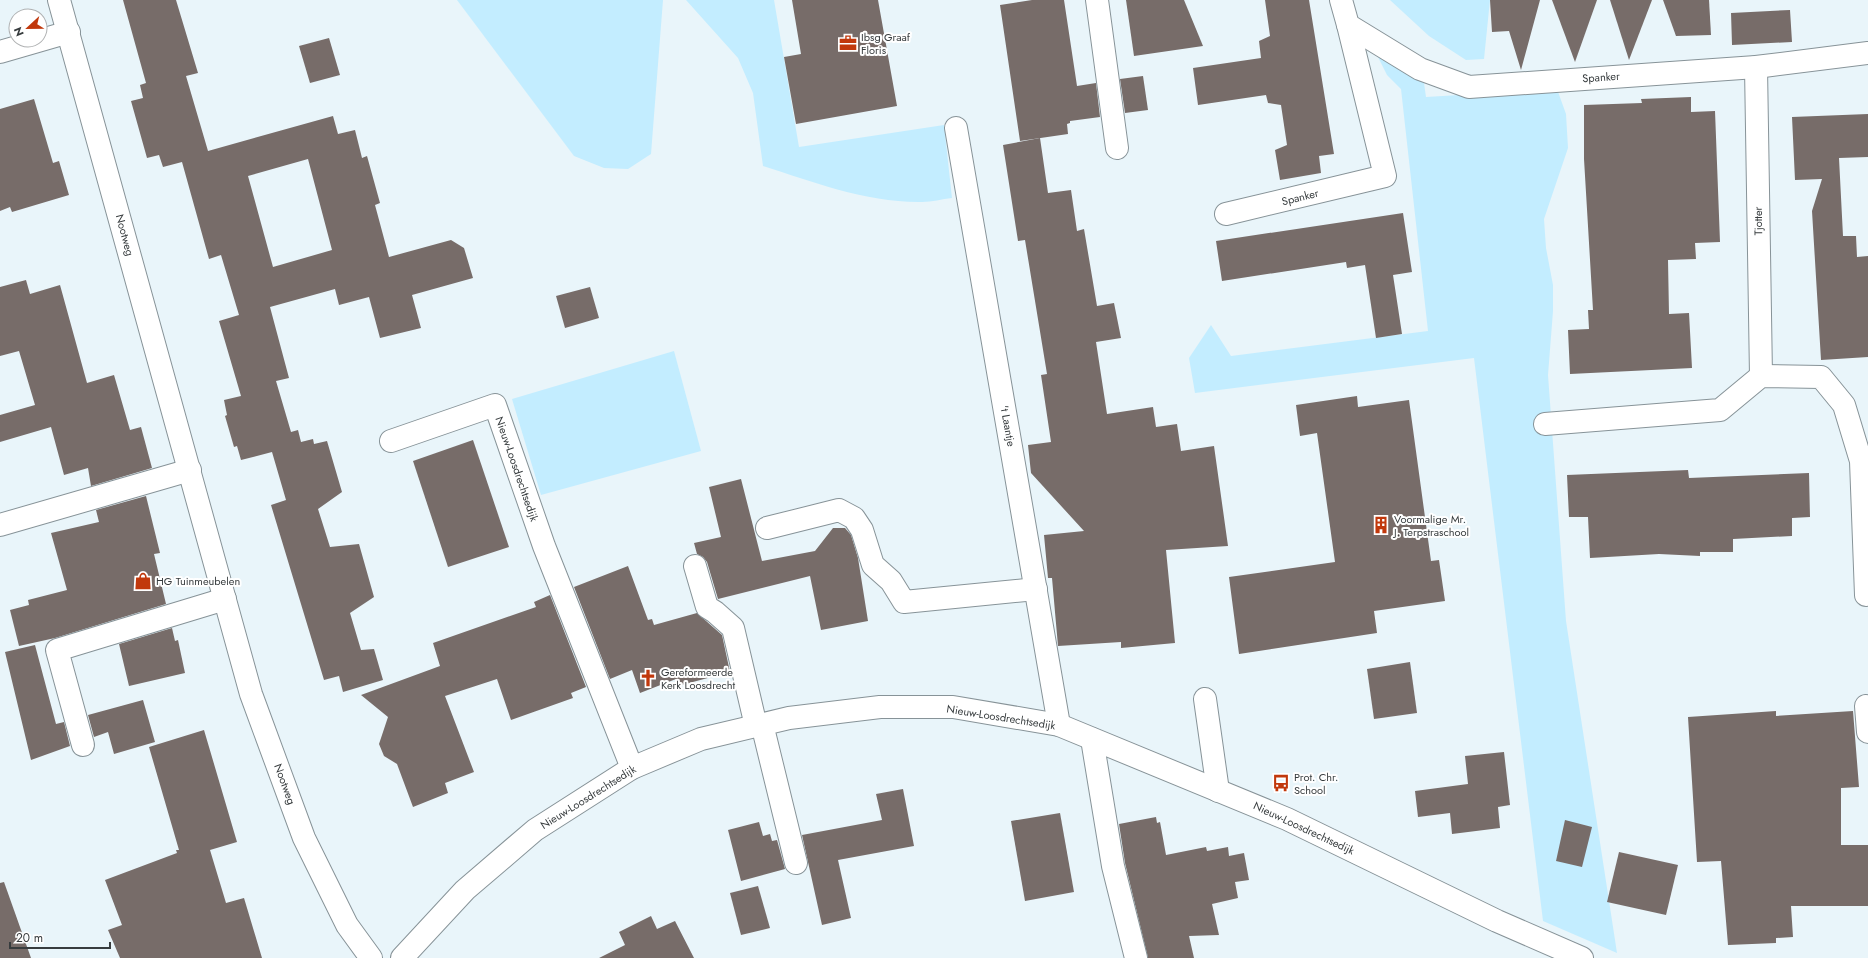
<svg xmlns="http://www.w3.org/2000/svg" width="1868" height="958" viewBox="0 0 1868 958" font-family="Jost,sans-serif">
  <rect width="100%" height="100%" fill="#e9f5fa"/>
  <g fill="#c3edff">
    <path d="M457,0H663L651,154L628,169L604,168L574,156Z"/>
    <path d="M686,0H774L799,147L944,125L952,198C942,199 932,202 922,202C867,203 814,182 763,166L753,93L738,58Z"/>
    <path d="M1390,0H1490L1484,59L1466,60L1429,36Z"/>
    <path d="M1376,53L1423,76L1426,97L1557,89L1566,114L1568,148L1544,219L1546,248L1553,285V311L1548,375L1566,621L1617,953L1543,921L1474,358L1195,393L1189,358L1211,325L1231,356L1428,331L1401,89L1387,75Z"/>
    <path d="M674,351L701,451L541,495L512,399Z"/>
  </g>
  <g fill="#776c69" fill-rule="evenodd">
    <path d="M123,0H176L198,73L186,76L208,151L333,116L338,134L355,130L362,158L367,156L380,203L375,205L389,257L451,240L464,248L473,278L412,295L421,328L380,338L369,297L339,305L335,289L270,307L289,378L276,381L291,432L298,430L301,442L313,439L314,444L327,441L342,492L318,509L330,547L359,544L374,597L350,613L361,650L374,649L383,680L343,692L339,676L324,680L271,505L286,500L272,452L241,460L237,446L234,447L225,416L227,415L224,400L241,396L219,321L239,315L221,255L209,259L182,162L163,167L159,155L147,158L131,101L143,98L140,85L146,83ZM308,159L332,250L273,267L248,176Z"/>
    <path d="M792,0H878L897,106L796,124L784,57L801,54Z"/>
    <path d="M1032,0H1064L1077,86L1096,83L1100,117L1070,121V123L1067,124L1068,134L1020,141L1000,5Z"/>
    <path d="M1126,0H1184L1203,46L1134,56Z"/>
    <path d="M1265,0H1309L1334,154L1319,156L1321,173L1280,180L1275,150L1287,145L1281,105L1268,103L1266,95L1198,105L1193,68L1261,58L1259,41L1270,36Z"/>
    <path d="M1490,0H1540L1521,70L1509,31L1492,32Z"/>
    <path d="M1552,0H1597L1575,62Z"/>
    <path d="M1610,0H1652L1629,60Z"/>
    <path d="M1663,0H1709L1711,35L1676,36Z"/>
    <path d="M1790,10L1792,42L1732,45L1731,13Z"/>
    <path d="M329,38L340,75L310,83L299,46Z"/>
    <path d="M1143,76L1148,110L1125,113L1120,79Z"/>
    <path d="M1691,97V112L1715,111L1720,242L1695,243L1696,259L1668,260L1669,314L1689,313L1692,368L1570,374L1568,330L1589,329L1588,310H1593L1584,159V105L1642,103L1641,99Z"/>
    <path d="M34,99L53,163L59,161L69,195L12,212L10,207L0,211V109Z"/>
    <path d="M1868,114V157L1839,158L1843,236H1856L1857,257L1868,256V357L1821,360L1812,211L1822,179L1795,180L1792,117Z"/>
    <path d="M1040,138L1048,193L1071,190L1077,231L1084,229L1097,306L1114,303L1121,338L1096,342L1107,414L1153,407L1156,427L1177,424L1181,451L1214,446L1228,546L1166,550L1175,643L1121,648V642L1058,646L1052,578H1048L1044,535L1084,531L1031,473L1028,445L1051,442L1041,375L1047,374L1025,240L1018,241L1003,145Z"/>
    <path d="M1403,213L1412,272L1393,275L1402,334L1376,338L1365,265L1347,268L1346,262L1222,281L1216,241Z"/>
    <path d="M26,280L30,294L60,285L87,383L114,375L130,430L141,427L152,468L91,486L88,468L64,475L51,427L0,442V415L35,405L19,351L0,356V287Z"/>
    <path d="M590,287L599,318L565,328L556,296Z"/>
    <path d="M1357,396L1358,407L1409,400L1431,561L1439,560L1445,601L1374,611L1377,633L1239,654L1229,577L1335,562L1317,433L1300,436L1296,405Z"/>
    <path d="M473,440L509,547L448,567L413,461Z"/>
    <path d="M1688,470L1689,478L1809,473L1810,517L1792,518V536L1733,539V552H1700V556L1659,554L1590,558L1588,517H1569L1567,475Z"/>
    <path d="M741,479L762,561L815,551L833,528H845L851,535L858,558L868,621L821,630L810,576L718,599L707,562L703,557L697,554L694,543L721,537L709,487Z"/>
    <path d="M146,496L160,553L154,554L166,604L55,638L19,646L10,610L29,605L28,600L67,590L51,533L99,522L96,510Z"/>
    <path d="M628,566L648,620L652,619L654,625L697,613L722,635L730,672L678,686L676,679L640,693L632,670L610,679L574,587Z"/>
    <path d="M550,595L586,687L571,693L573,698L511,720L497,679L445,696L474,772L445,783L448,793L413,807L397,764L384,756L379,744L388,717L361,695L440,666L433,643L536,607L534,602Z"/>
    <path d="M172,628L175,641L178,640L185,673L129,686L119,644Z"/>
    <path d="M35,645L56,724L64,722L70,746L31,760L5,652Z"/>
    <path d="M1410,662L1417,713L1374,719L1367,669Z"/>
    <path d="M143,700L155,742L114,754L108,732L94,737L88,715Z"/>
    <path d="M1776,711V716L1853,711L1859,787L1841,788V845H1868V906H1791L1793,937L1776,938V943L1728,945L1721,861L1697,862L1688,717Z"/>
    <path d="M204,730L237,842L210,850L226,903L244,898L262,958H120L108,930L122,925L105,880L177,853L176,850H179L149,747Z"/>
    <path d="M1504,752L1510,805L1498,807L1500,828L1452,834L1450,813L1418,817L1415,791L1468,784L1465,756Z"/>
    <path d="M903,789L914,846L838,860L851,918L822,925L802,835L882,820L876,794Z"/>
    <path d="M1060,813L1074,892L1025,901L1011,821Z"/>
    <path d="M1156,817L1157,823L1160,822L1166,855L1206,847L1207,851L1228,847L1229,856L1244,853L1249,880L1235,882L1238,898L1212,904L1219,935L1189,936L1194,958H1148L1125,863L1119,824Z"/>
    <path d="M1565,820L1592,827L1582,867L1556,861Z"/>
    <path d="M759,822L763,836L770,834L772,841L777,840L785,869L741,881L728,830Z"/>
    <path d="M1619,852L1678,865L1666,915L1607,902Z"/>
    <path d="M4,882L31,958H0V883Z"/>
    <path d="M758,886L770,928L741,935L730,893Z"/>
    <path d="M651,916L657,929L675,921L694,958H599L625,945L619,932Z"/>
  </g>
  <g fill="none" stroke-linecap="round" stroke-linejoin="round">
    <g stroke="#879398" stroke-width="24">
      <g id="minor">
        <path d="M59,0L251,694L304,838L347,925L371,958"/>
        <path d="M1097,0L1117,148"/>
        <path d="M1341,0L1348,25L1420,69L1469,87L1756,67L1868,53"/>
        <path d="M0,52L69,32"/>
        <path d="M1756,67L1761,376"/>
        <path d="M956,128L1059,725"/>
        <path d="M1226,214L1385,176L1348,25"/>
        <path d="M1545,424L1720,410L1761,376L1821,377L1844,405L1861,461L1866,595"/>
        <path d="M391,441L495,405L544,546L632,768"/>
        <path d="M0,525L190,470"/>
        <path d="M767,528L839,510L854,518L862,530L873,565L891,581L904,602L1036,589"/>
        <path d="M695,566L707,607L715,612L733,628L756,726"/>
        <path d="M1205,699L1218,791"/>
        <path d="M1866,706L1868,732"/>
        <path d="M762,724L796,863"/>
        <path d="M1092,739L1113,866L1136,958"/>
        <path d="M83,745L57,650L225,599"/>
        <path d="M402,958L465,890L535,830L632,768L701,739L789,718L880,707H953L1059,725L1287,819L1497,921L1582,958"/>
      </g>
    </g>
    <use href="#minor" stroke="#fff" stroke-width="22"/>
  </g>
  <defs>
    <g id="office-bare" transform="scale(1.38)"><path d="M-6-3h4V-5.5h4V-3h4V5H-6ZM-1-4.5V-3h2v-1.5ZM-6 0V1H6V0Z" fill="#c1380c" stroke="#fff" stroke-width="2.5" paint-order="stroke"/></g>
    <g id="building-bare" transform="scale(1.38)"><path d="M-4-6H4V6H1V3H-1V6H-4ZM-2.5-4.3h1.7v1.8h-1.7ZM.8-4.3h1.7v1.8H.8ZM-2.5-1h1.7V.8h-1.7ZM.8-1h1.7V.8H.8Z" fill="#c1380c" stroke="#fff" stroke-width="2.5" paint-order="stroke"/></g>
    <g id="shop-bare" transform="scale(1.38)"><path d="M-5-2.5h2.3a2.7 3.5 0 0 1 5.4 0H5L5.5 6h-11ZM-1.5-2.5h3a1.5 2.3 0 0 0-3 0Z" fill="#c1380c" stroke="#fff" stroke-width="2.5" paint-order="stroke"/></g>
    <g id="church-bare" transform="scale(1.38)"><path d="M-1.2-6h2.4v3.5h3.3v2.4h-3.3V6h-2.4V-.1h-3.3v-2.4h3.3Z" fill="#c1380c" stroke="#fff" stroke-width="2.5" paint-order="stroke"/></g>
    <g id="bus-bare" transform="scale(1.38)"><path d="M-5-6H5V4H4V6H2V4H-2V6H-4V4H-5ZM-3.5-4V0h7V-4ZM-3.5 1.2v1.5H-2V1.2ZM2 1.2v1.5H3.5V1.2Z" fill="#c1380c" stroke="#fff" stroke-width="2.5" paint-order="stroke"/></g>
  </defs>
  <g fill-rule="evenodd">
    <use href="#office-bare" x="848" y="43"/>
    <use href="#building-bare" x="1381" y="525"/>
    <use href="#shop-bare" x="143" y="581"/>
    <use href="#church-bare" x="648" y="678"/>
    <use href="#bus-bare" x="1281" y="783"/>
  </g>
  <g text-anchor="middle" stroke-width="4" stroke-linejoin="round" paint-order="stroke">
    <g font-size="11" fill="#373c3e" stroke="#fff" text-anchor="start">
      <text x="861" y="41">Ibsg Graaf<tspan x="861" dy="13">Floris</tspan></text>
      <text x="1394" y="523">Voormalige Mr.<tspan x="1394" dy="13">J. Terpstraschool</tspan></text>
      <text x="156" y="585">HG Tuinmeubelen</text>
      <text x="661" y="676">Gereformeerde<tspan x="661" dy="13">Kerk Loosdrecht</tspan></text>
      <text x="1294" y="781">Prot. Chr.<tspan x="1294" dy="13">School</tspan></text>
    </g>
    <g font-size="11" fill="#373c3e" stroke="#fff">
      <text transform="translate(1601 77) rotate(-4)" y="4">Spanker</text>
      <text transform="translate(1300 197) rotate(-14)" y="4">Spanker</text>
      <text transform="translate(1758 221) rotate(-91)" y="4">Tjotter</text>
      <text transform="translate(125 235) rotate(75)" y="4">Nootweg</text>
      <text transform="translate(1008 426) rotate(80)" y="4">'t Laantje</text>
      <text transform="translate(517 469) rotate(71)" y="4">Nieuw-Loosdrechtsedijk</text>
      <text transform="translate(1001 717) rotate(9)" y="4">Nieuw-Loosdrechtsedijk</text>
      <text transform="translate(285 784) rotate(70)" y="4">Nootweg</text>
      <text transform="translate(588 797) rotate(-32)" y="4">Nieuw-Loosdrechtsedijk</text>
      <text transform="translate(1304 828) rotate(25)" y="4">Nieuw-Loosdrechtsedijk</text>
    </g>
  </g>
  <g transform="translate(28 28) rotate(248)"><circle r="19" fill="#ffffff" stroke="#afb1b2"/>
  <path d="M0-3L7 15L0 10L-7 15Z" fill="#c1380c"/>
  <text y="-6" font-size="11" font-weight="bold" text-anchor="middle" fill="#373c3e">N</text>
  </g>
  <path d="M10 942v6h100v-6" fill="none" stroke="#373c3e" stroke-width="2"/>
  <text x="16" y="942" font-size="12" fill="#373c3e" stroke="#ffffff" stroke-width="3" paint-order="stroke">20 m</text>
</svg>
